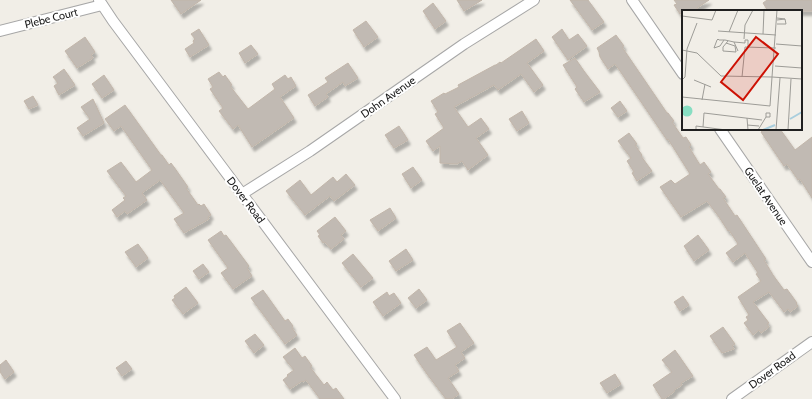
<svg xmlns="http://www.w3.org/2000/svg" width="812" height="399" viewBox="0 0 812 399" font-family="Cabin,sans-serif">
  <defs>
    <filter id="shadow"><feDropShadow dx="2.5" dy="4.5" stdDeviation="1" flood-color="#0004"/></filter>
  </defs>
  <rect width="100%" height="100%" fill="#f1eee7"/>
  <g fill="#c1bab3" stroke="#c2b6aa" filter="url(#shadow)">
    <path d="M171,0H201L181,14Z"/>
    <path d="M457,0H482L464,11Z"/>
    <path d="M570,0H588L604,22L592,30Z"/>
    <path d="M674,0H709L697,8L699,11H683V12L680,14L674,5L677,4Z"/>
    <path d="M767,0H812V11H768L763,3Z"/>
    <path d="M433,3L446,21L435,29L423,11Z"/>
    <path d="M366,21L378,37L364,47L353,30Z"/>
    <path d="M199,29L209,45L190,57L185,49L194,43L193,41L195,39L191,34Z"/>
    <path d="M562,29L569,40L578,34L587,46L568,60L552,37Z"/>
    <path d="M616,35L624,46L622,47L667,113H668L674,121L672,122L683,138L686,137L691,145L689,147L700,165L704,162L711,172L708,174L719,189H720L726,197L723,198L735,216L737,215L766,259L764,260L773,275L784,290L787,289L797,303L796,304L798,306L790,312L788,309L784,312L769,292L753,302L769,323L767,324L769,327L761,333L759,330L753,335L744,323L748,320L746,317L749,315L738,297L761,281L756,274L758,273L745,253L733,262L726,253L738,244L729,230L728,231L719,217L707,201L681,217L660,187L671,180L675,184L690,174L668,139L667,140L620,71L615,64L608,69L600,57L599,52L597,48Z"/>
    <path d="M85,37L95,52L91,55L93,58L77,68L65,51Z"/>
    <path d="M536,39L544,51L527,63L543,85L534,92L521,74L498,90L494,85L454,107L468,127L481,118L489,129L476,138L488,155L468,170L462,161L457,164L440,163V146L433,151L426,141L444,128L435,114L438,112L431,101L444,93L445,94L459,87L458,85L495,65H496L500,62L501,63Z"/>
    <path d="M251,45L258,54L245,63L239,53Z"/>
    <path d="M575,58L584,71L600,92L584,102L575,89L577,87L563,65Z"/>
    <path d="M348,63L358,78L345,86L343,82L326,94L328,97L315,106L308,95L328,82L325,78Z"/>
    <path d="M64,69L75,85L59,95L54,86L58,83L53,77Z"/>
    <path d="M219,72L223,77L225,75L232,85L230,86L248,109L275,89L272,84L285,75L288,79L291,77L296,86L280,97L294,118L252,147L238,125L233,129L219,111L223,108L210,89L213,87L208,79Z"/>
    <path d="M104,75L114,90L102,98L92,84Z"/>
    <path d="M33,96L38,105L29,109L24,101Z"/>
    <path d="M93,99L104,123L83,136L77,128L90,119L81,107Z"/>
    <path d="M620,101L627,111L618,117L611,108Z"/>
    <path d="M125,105L161,155H162L169,165L171,163L174,167L188,187L186,188L198,205L199,204L201,206L204,204L211,215L208,217L209,219L184,233L174,219L184,213L160,180L142,193L147,200L127,214L125,211L117,217L112,210L125,200L123,198L126,196L107,171L121,162L136,182L152,170L121,126L114,131L105,119Z"/>
    <path d="M522,111L529,123L517,131L509,119Z"/>
    <path d="M399,126L408,140L394,148L385,135Z"/>
    <path d="M765,129H780L795,150L812,137V198L800,179L798,180L787,164L784,166L761,132Z"/>
    <path d="M629,133L637,144L635,145L642,155L641,156L652,171L637,181L632,173L634,172L627,161L631,158L618,141Z"/>
    <path d="M413,167L422,180L411,188L402,174Z"/>
    <path d="M346,174L355,185L334,201L330,196L305,215L286,191L300,180L311,195L333,177L337,182Z"/>
    <path d="M390,208L396,218L378,231L370,220Z"/>
    <path d="M335,217L346,231L341,235L344,239L331,249L325,242L323,243L318,236L320,235L317,231Z"/>
    <path d="M221,231L224,236L226,235L249,266L247,268L252,276L233,289L221,273L228,268L208,240Z"/>
    <path d="M698,235L709,250L694,261L684,246Z"/>
    <path d="M138,244L148,258L136,267L125,252Z"/>
    <path d="M406,249L413,260L396,271L389,261Z"/>
    <path d="M353,254L373,278L361,287L342,263Z"/>
    <path d="M203,264L209,272L199,279L193,271Z"/>
    <path d="M186,287L198,303L183,314L172,300L175,298L174,296Z"/>
    <path d="M419,289L427,300L416,308L408,298Z"/>
    <path d="M263,290L285,321L288,319L293,326L292,328L297,335L285,344L251,298Z"/>
    <path d="M387,292L389,296L394,293L401,303L383,316L373,302Z"/>
    <path d="M683,296L689,305L680,311L674,302Z"/>
    <path d="M460,323L474,343L461,352L465,358L455,365L459,371L448,378L459,394L452,399H446L427,374L414,355L427,347L436,360L457,347L447,331Z"/>
    <path d="M723,327L735,344L732,346L734,349L722,353L710,336Z"/>
    <path d="M255,334L264,345L254,353L245,341Z"/>
    <path d="M295,348L302,358L305,356L312,366L310,367L324,385L327,382L333,390L336,388L344,399H320L306,380L303,382L302,381L290,389L283,380L288,376L287,375L294,370L283,357Z"/>
    <path d="M675,350L693,376L681,383L682,385L674,390L675,391L664,399H662L653,385L672,372L662,360Z"/>
    <path d="M6,360L14,372L5,379L0,372V365Z"/>
    <path d="M126,361L132,369L122,376L116,368Z"/>
    <path d="M615,374L621,384L607,393L600,383Z"/>
  </g>
  <g fill="none" stroke-linecap="round" stroke-linejoin="round">
    <g stroke="#a7a7a7" stroke-width="12">
      <g id="minor">
        <path d="M99,0L113,21L395,399"/>
        <path d="M632,0L683,74"/>
        <path d="M0,31L102,5"/>
        <path d="M720,129L812,262"/>
        <path d="M242,194L310,151L464,44L534,0"/>
        <path d="M732,399L812,342"/>
      </g>
    </g>
    <use href="#minor" stroke="#fff" stroke-width="10"/>
  </g>
  <g text-anchor="middle" stroke-width="4" stroke-linejoin="round" paint-order="stroke">
    <g font-size="11" fill="#202020" stroke="#fff">
      <text transform="translate(51 18) rotate(-14)" y="4">Plebe Court</text>
      <text transform="translate(388 97) rotate(-35)" y="4">Dohn Avenue</text>
      <text transform="translate(766 196) rotate(56)" y="4">Guelat Avenue</text>
      <text transform="translate(246 200) rotate(53)" y="4">Dover Road</text>
      <text transform="translate(772 370) rotate(-36)" y="4">Dover Road</text>
    </g>
  </g>
  <g transform="translate(682 10)">
    <rect width="120" height="120" fill="#f1eee7"/>
    <path d="M-0.5 101a5.5 5.5 0 1 1 11 0a5.5 5.5 0 1 1-11 0Z" fill="#87dec2"/>
    <path fill="none" stroke="#a9cedd" stroke-width="2" d="M108,109L120,102M81,120L93,115"/>
    <path fill="none" stroke="#9d9c97" stroke-width="1" d="M0,6L30,10L34,0M95,10L103,9L95,8M95,14H104L103,9M36,21L94,25M47,22L56,0M81,24L82,0M62,29L63,15L71,0M42,30L38,36L32,38L35,30L36,29L37,30H43L52,32M44,33L53,36L54,42L41,41V37L46,31M63,33V30H66V37M94,34L120,36M0,40L15,43L39,66L90,67L95,0M56,41L52,32L63,33M93,56L120,58M60,67L63,37L94,38M90,67L120,69M0,70L3,67L5,39L15,13M12,70L29,77M0,87L88,96L90,67M20,90L23,74M65,108L66,120M65,115L77,116M21,117L22,103L80,110M14,120V116L44,120M76,120L84,107H88V103H84V107M94,120L98,68M106,120L109,69"/>
    <path fill="#cd1104" fill-opacity="0.15" stroke="#cd1104" stroke-width="2" d="M74,27L96,44L61,90L39,72Z"/>
    <rect width="120" height="120" fill="none" stroke="#202020" stroke-width="2"/>
  </g>
</svg>
